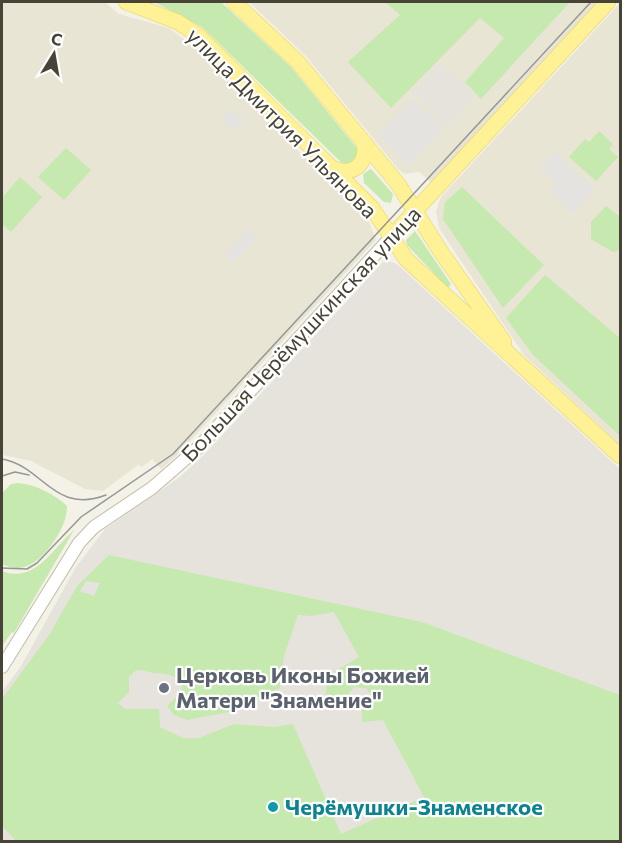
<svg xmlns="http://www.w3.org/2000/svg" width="622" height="843" viewBox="0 0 622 843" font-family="Commissioner,sans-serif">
  <rect width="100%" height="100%" fill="#f4f2e7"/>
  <g fill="#e8e5d5">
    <path d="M2,2H105L119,14L169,28L191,45L246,98L369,222L376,240L175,457L161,469L152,459L142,467L138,465L103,491L85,489L31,461L2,455Z"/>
    <path d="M249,2H598L433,184L419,172L405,174L399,170L305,55Z"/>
    <path d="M620,3V445L524,355L439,228L436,211L441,197Z"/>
  </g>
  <g fill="#e6e3dc">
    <path d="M437,62L475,96L448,127L411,91Z"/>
    <path d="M385,260L397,264L620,469V841H2V692L21,666L76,567L105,529L180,477L204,455Z"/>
  </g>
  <g fill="#c6e9af" fill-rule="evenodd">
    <path d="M154,2H221L291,67L361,153L346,167L202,27Z"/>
    <path d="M385,2H570L481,99L465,82L504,38L480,18L391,108L348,62L400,15Z"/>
    <path d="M599,131L613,144L609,149L618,157L596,181L569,157L585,139L589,142Z"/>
    <path d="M66,148L91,170L64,200L38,177Z"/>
    <path d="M371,169L393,194L391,203L384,202L364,183L363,174Z"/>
    <path d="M20,177L42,197L11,232L2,224V198Z"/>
    <path d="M462,187L544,265L503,308L443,219L445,202Z"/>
    <path d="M606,206L620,217V250L613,252L591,239V222Z"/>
    <path d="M415,231L451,284L448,288L407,245L406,240Z"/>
    <path d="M545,275L620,338V436L533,355L506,318Z"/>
    <path d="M17,483C35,484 54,494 67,506C68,527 43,565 20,568C14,569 7,566 2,564V493L11,484Z"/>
    <path d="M74,530L14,633L12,632L2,646V571C35,584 52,549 74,530Z"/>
    <path d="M109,555L422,622L620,695V841H16L2,826V699L49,635L77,586ZM334,612L359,657L327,676L326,693L331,708L343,701L354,687L366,688L374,700L362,708V722L383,720L424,797L341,834L293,724L274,727L234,724L199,738H183L160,727L159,709H125L118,703L129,692V677L135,671C143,669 147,672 154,673C170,674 178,674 183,691L167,706L174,715L187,720L250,708L256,698L280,688L284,656L298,615L311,616Z"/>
  </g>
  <g fill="#e5e3df">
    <path d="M412,99L444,128L408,166L378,134Z"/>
    <path d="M230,109L245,120L236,132L221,120Z"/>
    <path d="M554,152L595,190L573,214L549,191L556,183L540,168Z"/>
    <path d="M249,229L258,238L233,263L224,254Z"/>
    <path d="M86,581L100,583L94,596L80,591Z"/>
  </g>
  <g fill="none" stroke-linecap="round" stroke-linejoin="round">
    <g stroke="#c0bba9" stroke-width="14">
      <path id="minor" d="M2,667L79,543L94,527L152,488L199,447L391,237"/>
    </g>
    <g stroke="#e6d263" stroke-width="16">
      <g id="major">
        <path d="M126,2L178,22L199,36L372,208L406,259L620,456"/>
        <path d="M234,2L298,62L398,184L441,252L504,342"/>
        <path d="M332,168C352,177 368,165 364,143"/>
        <path d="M391,237L608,2"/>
      </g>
    </g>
    <use href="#minor" stroke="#fff" stroke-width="12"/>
    <use href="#major" stroke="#fff195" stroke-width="15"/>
    <g stroke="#969696" stroke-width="1.5">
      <path d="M2,459C43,466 54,515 106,495"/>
      <path d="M2,476L15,472L29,475"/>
      <path d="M2,568L27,569L37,563L81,517L173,454L591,2"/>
    </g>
  </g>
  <circle fill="#6b7280" stroke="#fff" stroke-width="2" cx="164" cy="688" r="6"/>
  <circle fill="#0f9aa8" stroke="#fff" stroke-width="2" cx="273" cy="807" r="6"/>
  <g text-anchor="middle" stroke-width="4.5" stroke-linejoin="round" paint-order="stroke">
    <g font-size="22" fill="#474336" stroke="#fff">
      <text transform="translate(282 123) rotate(45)" y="8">улица Дмитрия Ульянова</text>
      <text transform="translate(301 334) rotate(-47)" y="8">Большая Черёмушкинская улица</text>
    </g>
    <g font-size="22" font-weight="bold" fill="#5b616d" stroke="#fff" text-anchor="start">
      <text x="176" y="683">Церковь Иконы Божией<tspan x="176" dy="25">Матери "Знамение"</tspan></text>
    </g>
    <g font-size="22" font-weight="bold" fill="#0d838f" stroke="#fff" text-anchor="start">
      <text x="285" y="815">Черёмушки-Знаменское</text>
    </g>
  </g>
  <rect width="622" height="843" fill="none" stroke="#474336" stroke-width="6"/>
  <g transform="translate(54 54) rotate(11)" stroke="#ffffff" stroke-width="4.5" paint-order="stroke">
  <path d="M0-4.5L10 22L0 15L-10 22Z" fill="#474336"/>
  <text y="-9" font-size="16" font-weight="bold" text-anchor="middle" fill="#474336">С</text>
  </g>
</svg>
